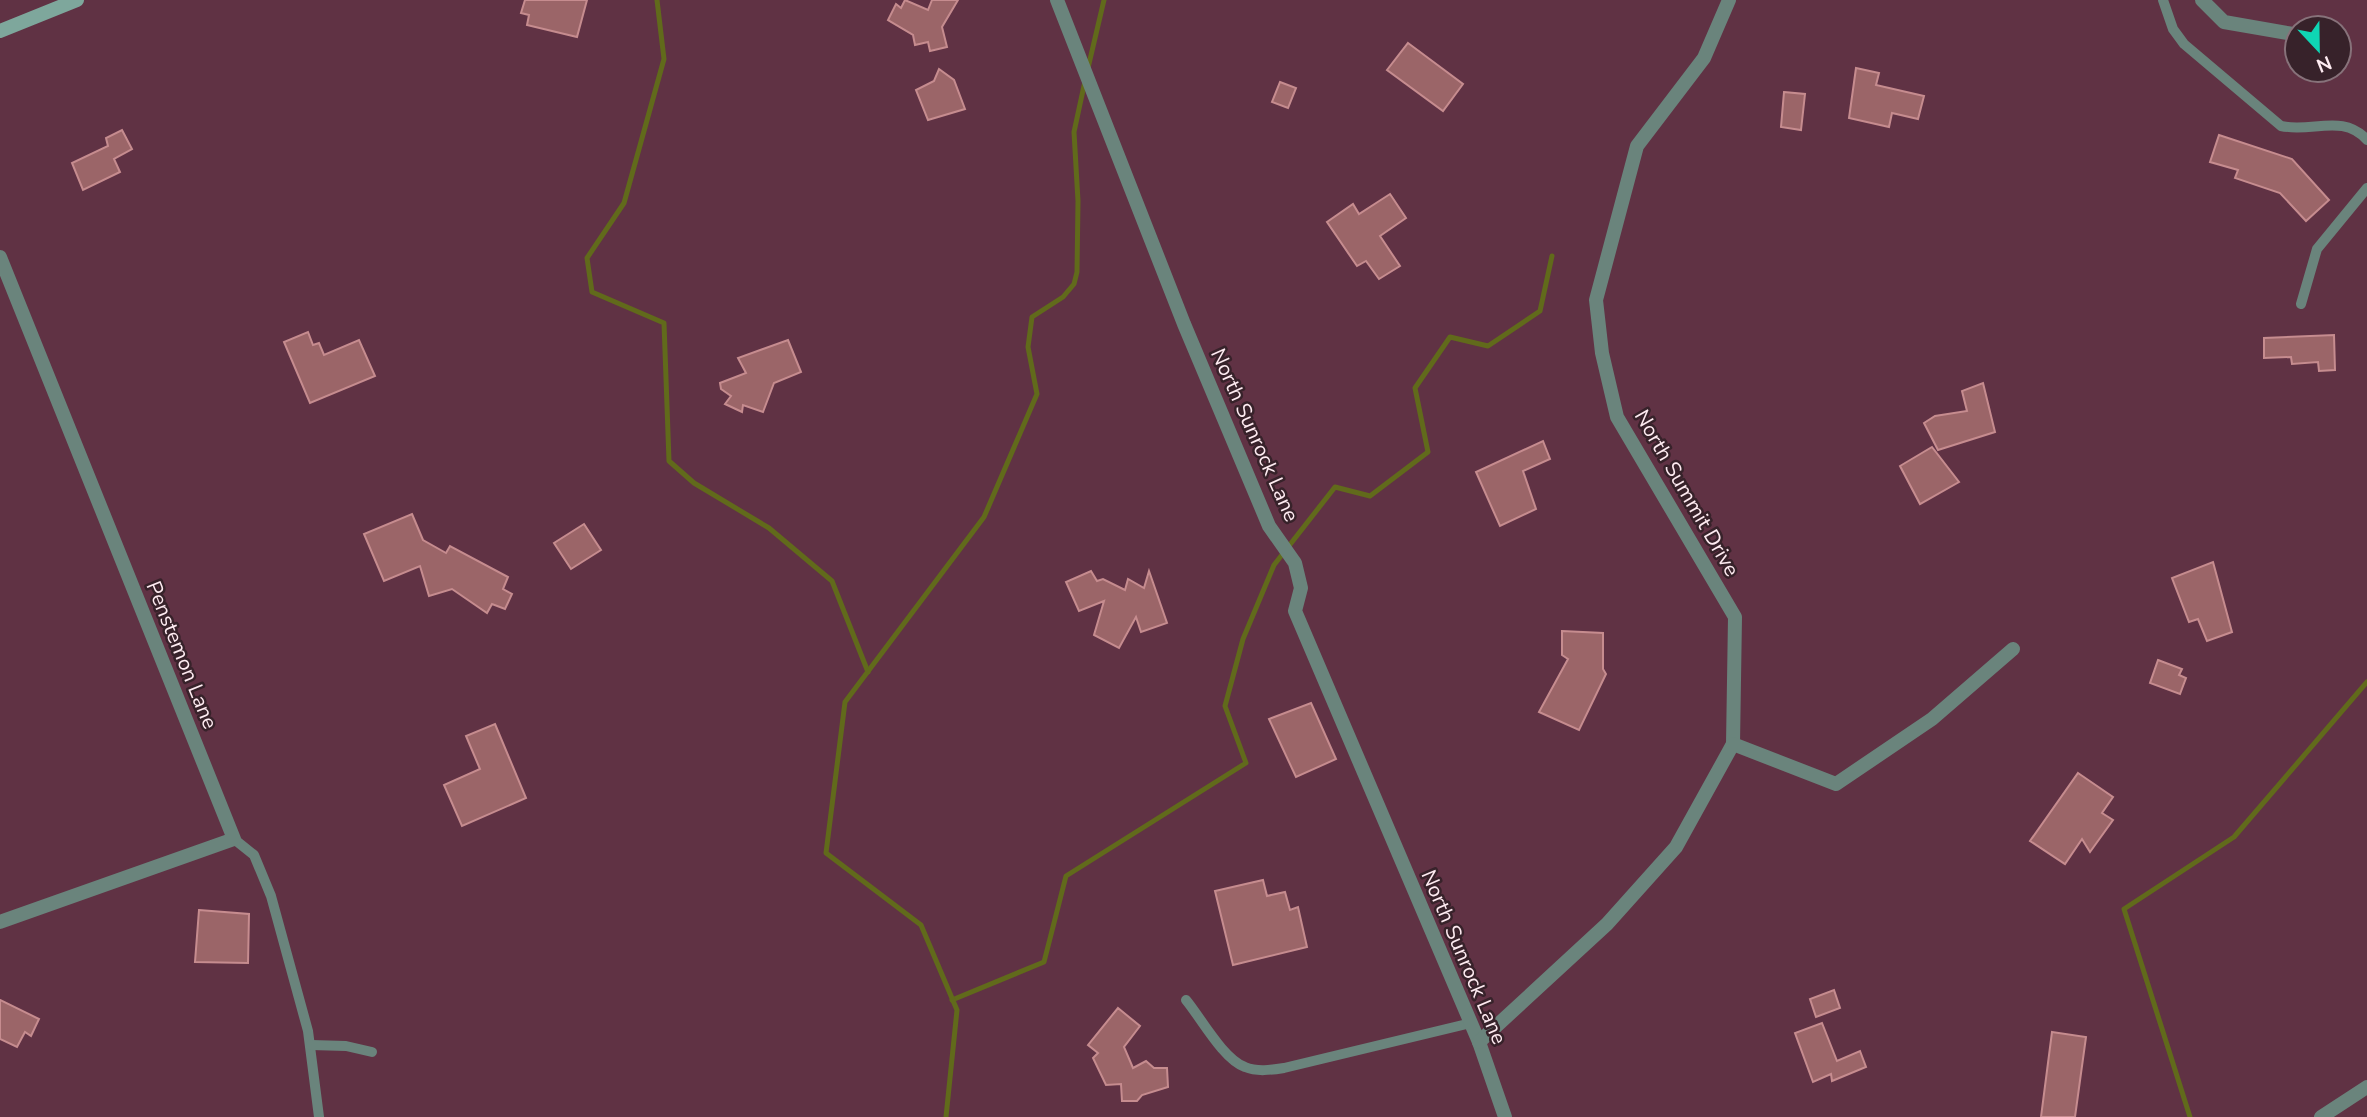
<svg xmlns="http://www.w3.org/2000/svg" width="2367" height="1117" viewBox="0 0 2367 1117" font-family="'Nunito Sans',sans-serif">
  <rect width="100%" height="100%" fill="#603244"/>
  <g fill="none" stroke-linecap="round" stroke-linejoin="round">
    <g stroke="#616a1b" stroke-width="5">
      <path d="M657,0L664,59L624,203L587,258L592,292L664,323L669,461L694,483L769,528L832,581L868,672"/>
      <path d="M1088,68L1104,0"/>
      <path d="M952,1000L1044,962L1066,876L1246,763L1225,706L1243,639L1274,565L1335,487L1370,496L1428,452L1415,388L1450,337L1488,346L1540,311L1552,256"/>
      <path d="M946,1117L957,1010L921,925L826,853L845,702L984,517L1037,394L1028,347L1032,317L1063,297L1074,284L1077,272L1078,201L1074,132L1085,81"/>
      <path d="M2190,1117L2124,909L2234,837L2367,682"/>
    </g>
  </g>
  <g fill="#9b6568" stroke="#c68c8f" stroke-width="2">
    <path d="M525,0H587L577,37L527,25L529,15L521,13Z"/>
    <path d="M905,0L928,10L932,0H958L942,27L947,47L930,51L928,42L915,45L913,35L888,20L896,4L901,8Z"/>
    <path d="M1408,43L1463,84L1443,111L1387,70Z"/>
    <path d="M1856,68L1879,73L1876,85L1924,96L1918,119L1892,113L1889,127L1849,118Z"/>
    <path d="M939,69L954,80L965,109L928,120L916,90L934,81Z"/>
    <path d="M1280,82L1296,88L1288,108L1272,102Z"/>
    <path d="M1784,92L1805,94L1801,130L1781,127Z"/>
    <path d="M122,130L132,149L114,159L120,172L83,190L72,163L108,146L106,138Z"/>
    <path d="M2219,135L2292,159L2329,200L2306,221L2280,193L2235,178L2238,170L2210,162Z"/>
    <path d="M1390,194L1406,218L1380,236L1400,266L1379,279L1366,261L1357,266L1327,222L1353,204L1359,214Z"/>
    <path d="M308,332L313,345L319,343L324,355L359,340L375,376L310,403L284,342Z"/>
    <path d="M2334,335L2335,370L2319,371L2318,362L2292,364L2291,357L2264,358V338Z"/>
    <path d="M788,340L801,372L774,383L763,412L743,405L742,412L725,404L731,396L721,389L720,383L746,373L738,358Z"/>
    <path d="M1983,383L1995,432L1938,450L1924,423L1935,416L1967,411L1962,391Z"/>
    <path d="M1543,441L1550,459L1523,471L1536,509L1500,526L1476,472Z"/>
    <path d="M1932,447L1959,482L1920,504L1900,466Z"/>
    <path d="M412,514L423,540L446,553L450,546L508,577L503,589L512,594L505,609L492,604L487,613L452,589L429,596L420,566L384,581L364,534Z"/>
    <path d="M584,524L601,550L571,569L554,543Z"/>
    <path d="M2213,562L2232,632L2207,641L2198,619L2189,622L2172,578Z"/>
    <path d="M1091,571L1097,581L1103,579L1125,590L1128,579L1144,588L1149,571L1167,623L1141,632L1136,617L1119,648L1094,635L1104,601L1079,611L1066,582Z"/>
    <path d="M1562,631L1603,633V669L1606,674L1579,730L1539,712L1568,659L1562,655Z"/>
    <path d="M2158,660L2182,669L2179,675L2186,678L2180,694L2150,683Z"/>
    <path d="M1311,703L1336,759L1296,777L1269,719Z"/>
    <path d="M495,724L526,798L462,826L444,785L480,769L466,736Z"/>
    <path d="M2078,773L2113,797L2102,813L2113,820L2090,852L2082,839L2065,864L2030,841Z"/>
    <path d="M1263,880L1267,896L1285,892L1290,910L1298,907L1307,947L1233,965L1215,891Z"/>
    <path d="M199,910L249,914L248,963L195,962Z"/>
    <path d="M1834,990L1840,1008L1816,1017L1810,999Z"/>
    <path d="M0,1000L39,1019L31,1036L25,1032L17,1047L0,1039Z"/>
    <path d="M1118,1008L1140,1026L1124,1047L1133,1068L1146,1061L1154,1068H1167L1168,1087L1142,1095L1137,1101H1122L1121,1084L1106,1085L1093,1058L1098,1053L1088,1045Z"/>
    <path d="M1822,1023L1837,1061L1860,1051L1866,1067L1832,1081L1831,1074L1813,1082L1795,1033Z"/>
    <path d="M2052,1032L2086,1037L2075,1117H2041Z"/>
  </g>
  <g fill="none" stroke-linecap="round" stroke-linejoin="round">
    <g stroke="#6a847c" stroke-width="10">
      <path d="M2163,0L2173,29L2184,44L2281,126C2312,133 2343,113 2367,140"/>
      <path d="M2301,304L2317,249L2367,188"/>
      <path d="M234,839L254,855L271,896L308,1031L319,1117"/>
      <path d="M1186,1000C1201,1018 1223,1059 1245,1067C1257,1072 1271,1070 1284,1068L1471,1023"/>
      <path d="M311,1045L346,1046L372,1052"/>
    </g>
    <g stroke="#6a847c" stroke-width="14">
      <path d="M1057,0L1184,324L1269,526L1295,563L1301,588L1295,611L1479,1042L1505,1117"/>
      <path d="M1729,0L1704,58L1637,146L1596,300L1602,353L1617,417L1735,617L1733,744"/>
      <path d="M2202,0L2224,22L2293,34"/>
      <path d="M0,257L234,839L0,922"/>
      <path d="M1479,1042L1607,924L1676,847L1733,744L1836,784L1932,719L2013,649"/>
      <path d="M2321,1117L2367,1087"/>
    </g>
    <path stroke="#7ea79c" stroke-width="14" d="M0,31L77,0"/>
  </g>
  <g text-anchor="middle" stroke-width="5" stroke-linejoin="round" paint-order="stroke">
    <g font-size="21" fill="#feebf1" stroke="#37222a">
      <text transform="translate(1255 435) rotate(66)" y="7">North Sunrock Lane</text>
      <text transform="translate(1687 493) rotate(60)" y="7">North Summit Drive</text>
      <text transform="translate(182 655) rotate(68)" y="7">Penstemon Lane</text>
      <text transform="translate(1464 957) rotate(67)" y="7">North Sunrock Lane</text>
    </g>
  </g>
  <g transform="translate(2318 49) rotate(158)"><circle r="33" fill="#37222a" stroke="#87727a" stroke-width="2"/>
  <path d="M0-5L12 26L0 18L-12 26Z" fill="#0fd5b4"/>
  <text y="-10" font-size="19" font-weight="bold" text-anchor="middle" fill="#feebf1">N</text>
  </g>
</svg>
